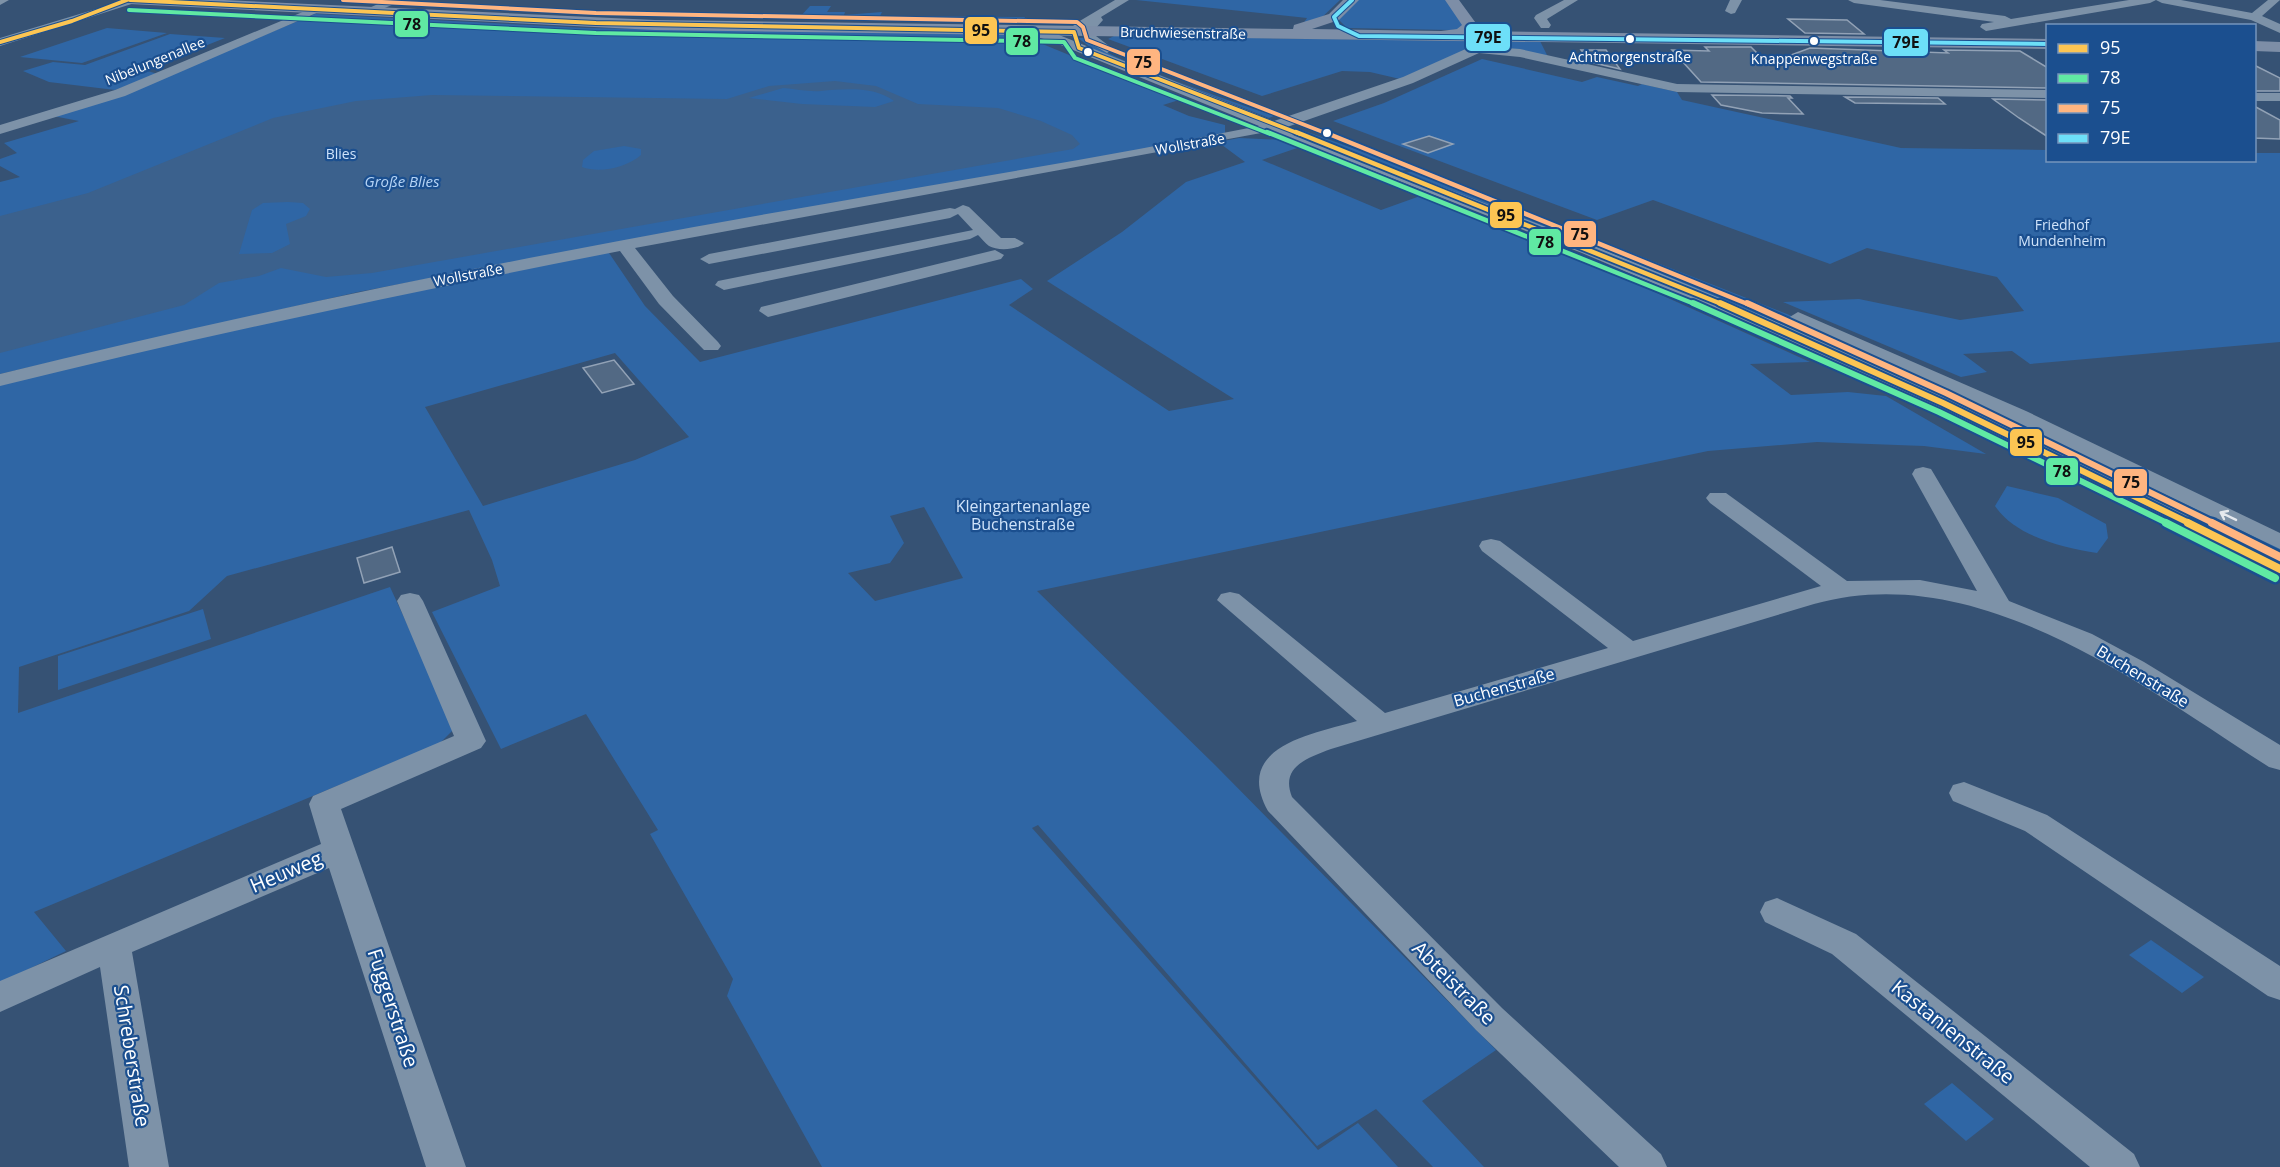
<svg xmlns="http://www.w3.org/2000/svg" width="2280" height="1167" viewBox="0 0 2280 1167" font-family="'Open Sans',sans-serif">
  <rect width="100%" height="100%" fill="#365274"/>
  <g fill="#2f66a5" fill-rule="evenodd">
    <path d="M1136,0H1340L1317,22L1301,27L1307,18Z"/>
    <path d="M1357,0H1447L1464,23L1460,29L1450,30L1347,28L1338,19Z"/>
    <path d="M810,6H831L827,12H845L844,15L882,12L880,16L1025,17L1023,21L799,18Z"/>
    <path d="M315,14L586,28L1018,34L1179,100L1163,105L1189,116L1225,125V135L623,242L358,292L0,374V182L20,177L0,166V159L17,153L4,143L79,121L53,116L124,93Z"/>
    <path d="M107,28L167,33L82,63L20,57Z"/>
    <path d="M170,34L225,38L144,70L158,74L115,90L49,82L23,71L53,62L85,65Z"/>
    <path d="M1114,36L1470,41L1479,44L1400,79L1370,72L1342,71L1262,96L1108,39Z"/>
    <path d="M1078,38H1086C1097,57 1244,105 1274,116L1269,118L1094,50Z"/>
    <path d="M1507,41H1540L1548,57L1493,48Z"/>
    <path d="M1482,59L1582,82L1597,77L1638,86L1642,84L1677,92L1682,100L1901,148L2047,150L2048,160H2254L2255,153H2280V342L2030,364L2012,351L1963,354L1987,372L1961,377L1783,302L1859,299L1960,320L2024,311L1997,277L1867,248L1830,264L1653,200L1597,220L1333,121L1384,103Z"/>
    <path d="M1296,129H1299L1412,169L1400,171Z"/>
    <path d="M1239,138L1285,140L1303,146L1262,160L1381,210L1423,195L1537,239L1810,362L1750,364L1791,395L1848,392L1886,396L1986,454L1924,446L1817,442L1708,451L1037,591L1215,765L1496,1050L1422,1101L1484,1167H1433L1376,1109L1317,1146L1038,825L1032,828L1318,1150L1358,1123L1398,1167H822L727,996L733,979L650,834L658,830L586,714L501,749L432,612L500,586L492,560L469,510L227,576L189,611L19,667L18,713L390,587L454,726L453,730L440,743L34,912L66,951L0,983V382L162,342L607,250L645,306L700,362L1021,279L1033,289L1009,305L1169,411L1234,399L1047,281L1122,232L1186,182L1245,162L1218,142ZM615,353L689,437L635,460L483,506L425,407ZM924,507L963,578L875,601L848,573L890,563L904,543L890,516Z"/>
    <path d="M1419,169L1787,314L1959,389L2280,542V569L1933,398L1400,175Z"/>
    <path d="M2007,486L2058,498L2106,524L2108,538L2097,553C2062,547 2016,537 1995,506Z"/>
    <path d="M203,609L211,639L58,690V656Z"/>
    <path d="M2151,940L2204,977L2182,993L2129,955Z"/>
    <path d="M1952,1083L1994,1119L1966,1141L1924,1104Z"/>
  </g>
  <path fill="#3b618d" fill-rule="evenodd" d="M835,81L876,86L918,104L998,108L1041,121L1072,135L1080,144L1073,149L372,273L326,277L281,268L259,276L219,283L184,305L0,353V216L88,193L273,118L356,101L432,95L727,99L769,86ZM783,88C795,89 809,92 821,91C844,89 874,86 894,101L875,107L802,104L749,98ZM624,146L641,149V155C627,167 600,174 582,167L583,160L594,151ZM288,202L303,203L310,209L306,216L286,224L290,244L272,253L239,254L252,210L263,203Z"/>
  <g fill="#526984" stroke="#92a2b6" stroke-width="1.5">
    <path d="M1788,19L1847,20L1864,34L1805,33Z"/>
    <path d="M1705,47H1751L1765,61H1775L1810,48L1948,53L1944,50L2020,51L2048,68V88L1701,82L1672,50L1709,51Z"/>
    <path d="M1581,50H1606L1620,69L1590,62Z"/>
    <path d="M2254,65L2280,78V91H2254Z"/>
    <path d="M1712,95L1790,96L1792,98H1788L1803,114L1762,113L1721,105Z"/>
    <path d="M1845,97L1938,98L1945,104L1855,103Z"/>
    <path d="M1993,99L2048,100V137L2019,118Z"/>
    <path d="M2254,106L2280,120V139L2254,138Z"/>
    <path d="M1429,136L1453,144L1428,153L1403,144Z"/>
    <path d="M614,360L634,384L602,393L583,368Z"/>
    <path d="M392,547L400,572L364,583L357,558Z"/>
  </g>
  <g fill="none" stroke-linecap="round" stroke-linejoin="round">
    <g fill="#7d92a8" fill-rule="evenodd">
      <path d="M126,0H144L0,46V38Z"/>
      <path d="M387,0H404L370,14L360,12Z"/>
      <path d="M1115,0H1129L1101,17L1103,20L1095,29L1096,36L1113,49L1107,53L1086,41L1084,27L1079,29L1073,25Z"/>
      <path d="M1564,0H1578L1547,19L1551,25L1549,28H1541L1534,18L1536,15Z"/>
      <path d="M1730,0H1742L1735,13L1731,14L1725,11Z"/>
      <path d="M1848,0H1880L2005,16L2011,19L2129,0H2156L2150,3L1986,31L1980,27L1982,24L1994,22L1854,3Z"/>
      <path d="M2156,0H2181L2252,13L2268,0H2280L2262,16L2280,24V33L2251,20L2162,3Z"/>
      <path d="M317,6L323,9L321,11L125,96L0,134V125L115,90Z"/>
      <path d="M1029,27L1059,35L1274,121L1403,77L1488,39L1494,34L1498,35L1501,41L1493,47L1520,49L1677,84L2048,90V98L1677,92L1520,57L1479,53L1413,83L1287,127L1595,246L1837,347L2032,437L2280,559V577L2017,447L1823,356L1582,253L1272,131L635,248L673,296L718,342L721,346L718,350H704L659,304L620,251C412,292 205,335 0,386V374C207,323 415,279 624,240C835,200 1048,168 1259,126L1051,41L1025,34L1023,31Z"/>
      <rect x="2254" y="93" width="26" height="8"/>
      <path d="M963,205L969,207L1001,238H1015L1024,243C1018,250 997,251 989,246C985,243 981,238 978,235L970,239L724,290L715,285L718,281L973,230L958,214L950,218L709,264L700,259L709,254L950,208L955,209Z"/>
      <path d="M995,250L1004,255L1001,259L768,317L759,311L761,307Z"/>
      <path d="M1798,312L2026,411L2280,533V549L2010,421L1791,322L1788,318Z"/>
      <path d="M1923,467L1931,469L1934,474L2009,601L2092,634L2144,662L2280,745V770L2269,767C2139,684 1978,558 1814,604L1331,749C1307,758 1280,767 1292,797L1502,1008L1661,1154L1667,1167H1619L1476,1030L1268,811C1232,746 1313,734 1357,721L1217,600L1221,594L1230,592L1239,594L1385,713L1608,648L1482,551L1479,546L1482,541L1491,539L1500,541L1633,641L1821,586L1710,503L1706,498L1710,493H1726L1847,581L1920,580L1977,591L1912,474L1915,469Z"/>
      <path d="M410,593L419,595L423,601L486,741L481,748L341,809L466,1167H426L329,868L132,952L169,1167H129L100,967L0,1012V981L321,844L309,804L313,796L454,736L397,601L401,595Z"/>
      <path d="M1964,782L2047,815L2280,966V1000L2268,996L2025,831L1953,801L1949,793L1953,785Z"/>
      <path d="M1777,898L1856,934L2134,1154L2140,1167H2090L1832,954L1765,922L1760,912L1765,902Z"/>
    </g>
    <g fill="#7d8ea7" fill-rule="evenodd">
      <path d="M123,0H224L655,20L1293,29L1294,25L1329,14L1343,0H1359L1339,20L1312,29L1441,31L1457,29L1462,25L1445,0H1459L1478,26L1473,31L2048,39V49L655,30L130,4Z"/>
      <path d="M2254,41L2280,42V52L2254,51Z"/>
    </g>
    <path fill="#7e92a7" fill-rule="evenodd" d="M0,0H9L0,5Z"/>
    <g stroke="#1b4f8f" stroke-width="6">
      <g id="bus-1-far3">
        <path d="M130,0L596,23L1074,32L1079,48L1300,134"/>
        <path d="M0,42L72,21L127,0"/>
      </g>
    </g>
    <g stroke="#1b4f8f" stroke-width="8">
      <path id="bus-1-far2" d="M1296,132L1724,305"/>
    </g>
    <g stroke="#1b4f8f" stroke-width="10">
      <path id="bus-1-far1" d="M1720,303L1943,403L2191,524"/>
    </g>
    <g stroke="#1b4f8f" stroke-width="13">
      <path id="bus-1" d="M2188,523L2280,569"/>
    </g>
    <g stroke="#1b4f8f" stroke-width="6">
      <path id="bus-2-far3" d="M129,10L596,33L1064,42L1075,58L1270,134"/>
    </g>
    <g stroke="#1b4f8f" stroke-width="8">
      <path id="bus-2-far2" d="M1267,132L1697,305"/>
    </g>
    <g stroke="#1b4f8f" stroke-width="10">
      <path id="bus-2-far1" d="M1693,303L1939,412L2169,524"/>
    </g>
    <g stroke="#1b4f8f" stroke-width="13">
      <path id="bus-2" d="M2166,523L2275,578"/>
    </g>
    <g stroke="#1b4f8f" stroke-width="6">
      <path id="bus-3-far3" d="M343,0L596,13L1077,22L1083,27L1087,40L1328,134"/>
    </g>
    <g stroke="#1b4f8f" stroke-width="8">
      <path id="bus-3-far2" d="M1324,132L1750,305"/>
    </g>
    <g stroke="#1b4f8f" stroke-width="10">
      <path id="bus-3-far1" d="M1747,303L1946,393L2215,524"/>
    </g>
    <g stroke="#1b4f8f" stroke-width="13">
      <path id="bus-3" d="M2212,523L2280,557"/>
    </g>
    <g stroke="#1b4f8f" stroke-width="6">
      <path id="bus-4" d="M1352,0L1334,17L1338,26L1359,36L2048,44"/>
    </g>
    <use href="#bus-1-far3" stroke="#fcc553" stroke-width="4"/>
    <use href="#bus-1-far2" stroke="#fcc553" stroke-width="4.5"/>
    <use href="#bus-1-far1" stroke="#fcc553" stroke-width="6"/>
    <use href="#bus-1" stroke="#fcc553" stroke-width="8"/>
    <use href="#bus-2-far3" stroke="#60e9a3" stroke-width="4"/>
    <use href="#bus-2-far2" stroke="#60e9a3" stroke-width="4.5"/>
    <use href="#bus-2-far1" stroke="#60e9a3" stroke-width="6"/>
    <use href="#bus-2" stroke="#60e9a3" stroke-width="8"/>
    <use href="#bus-3-far3" stroke="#ffb580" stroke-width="4"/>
    <use href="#bus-3-far2" stroke="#ffb580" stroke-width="4.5"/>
    <use href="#bus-3-far1" stroke="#ffb580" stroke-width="6"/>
    <use href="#bus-3" stroke="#ffb580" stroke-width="8"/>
    <use href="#bus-4" stroke="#6ddff8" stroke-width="4"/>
  </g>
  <defs><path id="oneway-shaft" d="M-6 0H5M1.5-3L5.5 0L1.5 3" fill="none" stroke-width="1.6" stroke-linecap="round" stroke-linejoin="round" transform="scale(1.5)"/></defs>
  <use stroke="#e5e9ee" href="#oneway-shaft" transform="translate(2228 516) rotate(-154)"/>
  <g fill="#fff" stroke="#1b4f8f" stroke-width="2">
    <circle cx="1630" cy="39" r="5"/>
    <circle cx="1814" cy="41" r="5"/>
    <circle cx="1088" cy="52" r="5"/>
    <circle cx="1327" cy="133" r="5"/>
  </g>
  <g text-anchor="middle" stroke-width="4.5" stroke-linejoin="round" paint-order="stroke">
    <g font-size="14" fill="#fff" stroke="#1b4f8f">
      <text transform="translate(1183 33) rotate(1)" y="5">Bruchwiesenstraße</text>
      <text transform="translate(155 61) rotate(-22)" y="5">Nibelungenallee</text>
      <text transform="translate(1190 144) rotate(-10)" y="5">Wollstraße</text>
      <text transform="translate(468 275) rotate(-11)" y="5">Wollstraße</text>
    </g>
    <g font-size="14" fill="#fff" stroke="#1b4f8f">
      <text x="1630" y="62">Achtmorgenstraße</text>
      <text x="1814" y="64">Knappenwegstraße</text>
    </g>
    <g font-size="14" fill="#cfe3fa" stroke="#1b4f8f">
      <text x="341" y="159">Blies</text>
      <text x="2062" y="230">Friedhof<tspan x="2062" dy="16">Mundenheim</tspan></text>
    </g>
    <g font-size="15" font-style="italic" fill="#b5d3f5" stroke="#1b4f8f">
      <text x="402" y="187">Große Blies</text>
    </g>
    <g font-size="16" fill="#cfe3fa" stroke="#1b4f8f">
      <text x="1023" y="512">Kleingartenanlage<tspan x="1023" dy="18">Buchenstraße</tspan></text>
    </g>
    <g font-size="16" fill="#fff" stroke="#1b4f8f">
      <text transform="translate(2143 676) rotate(31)" y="6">Buchenstraße</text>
      <text transform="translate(1504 687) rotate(-16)" y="6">Buchenstraße</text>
    </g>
    <g font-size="20" fill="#fff" stroke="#1b4f8f">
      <text transform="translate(286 872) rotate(-23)" y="7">Heuweg</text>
      <text transform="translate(1454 983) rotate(45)" y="7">Abteistraße</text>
      <text transform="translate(393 1008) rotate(72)" y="7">Fuggerstraße</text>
      <text transform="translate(1953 1032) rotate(39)" y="7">Kastanienstraße</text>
      <text transform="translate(132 1056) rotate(81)" y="7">Schreberstraße</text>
    </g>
  </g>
  <g stroke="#1b4f8f" stroke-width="2">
    <rect x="394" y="10" width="35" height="28" rx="6" fill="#60e9a3"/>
    <rect x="964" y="16" width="34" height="29" rx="6" fill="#fcc553"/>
    <rect x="1465" y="23" width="46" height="29" rx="6" fill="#6ddff8"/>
    <rect x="1005" y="27" width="34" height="29" rx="6" fill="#60e9a3"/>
    <rect x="1883" y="28" width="46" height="29" rx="6" fill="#6ddff8"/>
    <rect x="1126" y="48" width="35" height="28" rx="6" fill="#ffb580"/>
    <rect x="1489" y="201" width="34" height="28" rx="6" fill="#fcc553"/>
    <rect x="1563" y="220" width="34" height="28" rx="6" fill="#ffb580"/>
    <rect x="1528" y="228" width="34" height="28" rx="6" fill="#60e9a3"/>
    <rect x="2009" y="428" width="34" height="29" rx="6" fill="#fcc553"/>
    <rect x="2045" y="457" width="34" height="29" rx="6" fill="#60e9a3"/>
    <rect x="2113" y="468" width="35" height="29" rx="6" fill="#ffb580"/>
  </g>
  <g font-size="16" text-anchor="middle" font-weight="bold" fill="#111">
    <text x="412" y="30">78</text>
    <text x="981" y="36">95</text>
    <text x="1488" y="43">79E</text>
    <text x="1022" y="47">78</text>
    <text x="1906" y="48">79E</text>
    <text x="1143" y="68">75</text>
    <text x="1506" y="221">95</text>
    <text x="1580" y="240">75</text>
    <text x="1545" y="248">78</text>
    <text x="2026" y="448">95</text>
    <text x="2062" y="477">78</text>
    <text x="2131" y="488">75</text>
  </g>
  <rect x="2046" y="24" width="210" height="138" fill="#1b4f8f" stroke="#7695bc" stroke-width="1.5"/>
  <rect x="2058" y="44" width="30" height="9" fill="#fcc553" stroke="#7695bc" stroke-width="1.5"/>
  <text x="2100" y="54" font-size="18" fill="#ffffff">95</text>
  <rect x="2058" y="74" width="30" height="9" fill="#60e9a3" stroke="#7695bc" stroke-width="1.5"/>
  <text x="2100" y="84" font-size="18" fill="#ffffff">78</text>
  <rect x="2058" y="104" width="30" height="9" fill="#ffb580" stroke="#7695bc" stroke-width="1.5"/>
  <text x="2100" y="114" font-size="18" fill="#ffffff">75</text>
  <rect x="2058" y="134" width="30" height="9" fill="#6ddff8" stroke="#7695bc" stroke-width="1.5"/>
  <text x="2100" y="144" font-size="18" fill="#ffffff">79E</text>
</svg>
